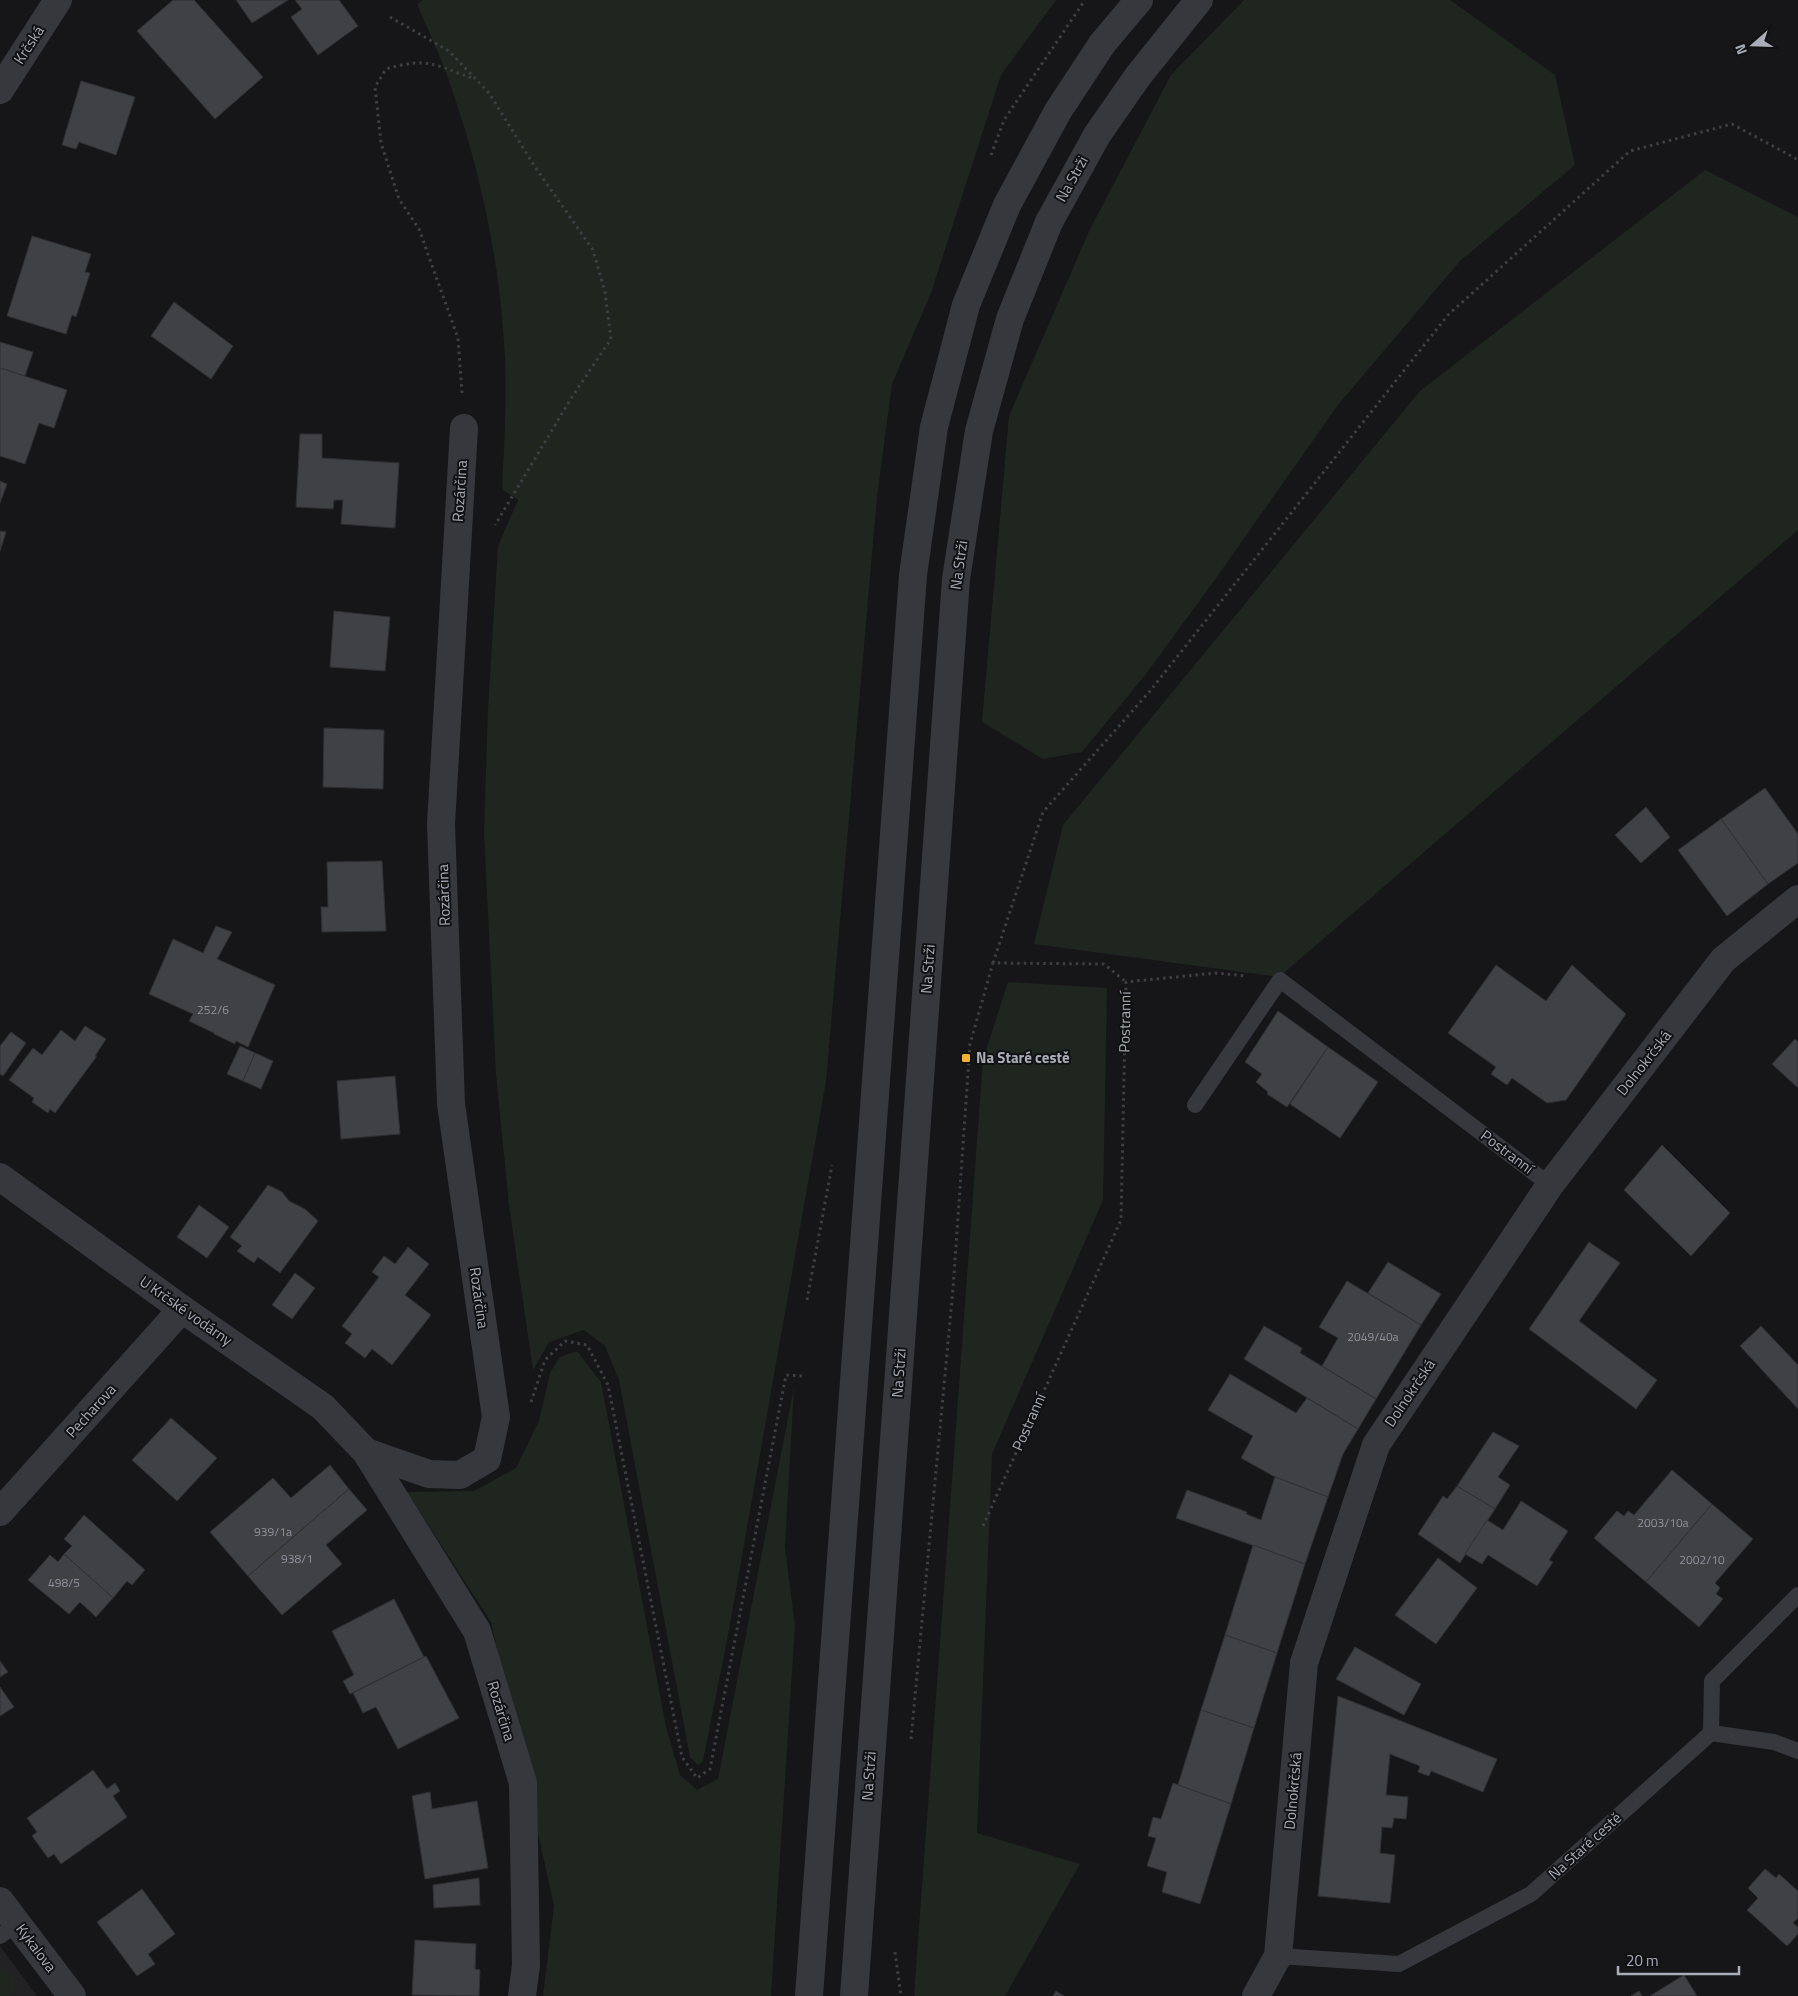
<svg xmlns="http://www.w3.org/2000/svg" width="1798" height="1996" viewBox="0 0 1798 1996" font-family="'Titillium Web',sans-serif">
  <rect width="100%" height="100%" fill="#161618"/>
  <path fill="#222225" d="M0,1946L37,1996H0Z"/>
  <g fill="#1e261f">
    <path d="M423,0H1056L1001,75L931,293L892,384L877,497L826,1081L728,1635L703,1761L698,1765L690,1757L619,1380L605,1346L584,1330L549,1342L533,1370L509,1205L496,1075L484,833L488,709L498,546L518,500L502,489C504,446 507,403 505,360C501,264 480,168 448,78C439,53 427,28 417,4Z"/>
    <path d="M1244,0H1450L1555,75L1575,165L1460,261L1338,405L1214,581L1146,674L1082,752L1043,759L982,722L1009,416L1090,229L1171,75Z"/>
    <path d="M1705,170L1798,217V530L1279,977L1034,944L1063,825L1420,391Z"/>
    <path d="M1008,982L1107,988L1103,1200L992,1454L977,1833L1080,1864L1005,1996H915L914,1995L983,1060Z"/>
    <path d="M577,1351L601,1382L666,1727L680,1775L697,1790L718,1779L794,1387L785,1547L795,1626L771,1996H543L554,1906L491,1622L407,1492L474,1491L516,1468L539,1421L550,1373L560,1357Z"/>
    <path d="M0,1970L10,1973L14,1979L15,1990L8,1996H0Z"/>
  </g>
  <g fill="#404145" stroke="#303034">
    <path d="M173,0H194L263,77L215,119L137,31Z"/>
    <path d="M236,0H288L252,23Z"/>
    <path d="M295,0H339L358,26L318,55L291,17L302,9Z"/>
    <path d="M81,81L135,97L116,155L79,142L76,149L62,145Z"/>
    <path d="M32,236L91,254L85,272L90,273L76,317L72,315L66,334L7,316Z"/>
    <path d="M174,302L233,346L211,379L151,336Z"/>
    <path d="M0,342L33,352L25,376L0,368Z"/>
    <path d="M0,368L67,390L54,428L39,423L25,464L0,456Z"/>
    <path d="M300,434H322V458L399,463L395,528L341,524L343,500H334L333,509L296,507Z"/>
    <path d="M0,481L7,484L0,503Z"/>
    <path d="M0,531L6,532L0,551Z"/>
    <path d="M334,611L390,617L385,671L330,667Z"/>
    <path d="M324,728L384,730L383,789L323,787Z"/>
    <path d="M1765,788L1798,834V863L1768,884L1721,819Z"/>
    <path d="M1646,807L1670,837L1641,863L1615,835Z"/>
    <path d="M1721,819L1768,884L1727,916L1678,850Z"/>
    <path d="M382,861L386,931L322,932L321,907H328L327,862Z"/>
    <path d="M216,926L232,932L217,959L275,985L248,1047L236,1041L235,1044L214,1034V1033L189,1021L193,1014L149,994L173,939L203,953Z"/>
    <path d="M1496,965L1546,1001L1572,965L1626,1014L1566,1100L1547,1103L1512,1078L1507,1085L1491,1074L1496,1067L1448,1033Z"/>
    <path d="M1278,1011L1328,1047L1287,1107L1267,1094L1268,1092L1256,1082L1262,1074L1245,1062Z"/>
    <path d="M85,1026L106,1039L95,1056H97L55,1113L50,1109L48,1113L32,1102L34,1098L9,1080L33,1048L42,1055L61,1030L75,1041Z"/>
    <path d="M11,1032L26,1043L3,1076L0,1074V1046Z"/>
    <path d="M1795,1039L1798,1042V1088L1772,1064Z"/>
    <path d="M240,1046L255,1053L243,1081L227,1074Z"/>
    <path d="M1328,1047L1378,1082L1340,1138L1290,1104Z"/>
    <path d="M255,1053L273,1061L261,1089L243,1081Z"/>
    <path d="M395,1076L400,1134L341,1139L337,1081Z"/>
    <path d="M1662,1145L1730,1213L1691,1256L1624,1190Z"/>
    <path d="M268,1185L282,1192L289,1201L305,1209L318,1221L280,1273L258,1257L254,1263L237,1251L242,1246L230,1237Z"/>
    <path d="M199,1205L229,1227L207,1258L177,1237Z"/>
    <path d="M1589,1242L1620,1263L1579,1321L1657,1380L1636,1409L1529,1329Z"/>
    <path d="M408,1247L429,1264L405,1295L431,1315L392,1365L372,1349L365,1358L345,1343L352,1334L342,1326L379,1277L372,1272L384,1256L395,1264Z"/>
    <path d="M1388,1262L1441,1294L1421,1325L1368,1293Z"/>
    <path d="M295,1273L315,1288L292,1319L272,1305Z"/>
    <path d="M1347,1281L1421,1325L1376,1399L1322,1366L1338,1338L1319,1327Z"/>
    <path d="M1264,1326L1302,1348L1300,1353L1376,1399L1358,1429L1244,1359Z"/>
    <path d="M1761,1326L1798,1365V1409L1740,1346Z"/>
    <path d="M1230,1374L1296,1413L1307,1398L1358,1429L1343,1454L1328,1497L1275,1477L1241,1458L1253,1436L1208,1410Z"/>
    <path d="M171,1418L217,1458L177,1501L132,1460Z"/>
    <path d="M1493,1432L1519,1446L1498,1477L1510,1485L1495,1509L1457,1486Z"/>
    <path d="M330,1465L349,1489L248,1576L210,1532L273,1478L291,1498Z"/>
    <path d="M1672,1470L1712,1504L1646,1582L1594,1538L1617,1511L1624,1516L1628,1511L1634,1515Z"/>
    <path d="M1275,1477L1328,1497L1305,1564L1176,1518L1187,1490L1247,1512L1246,1514L1261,1520Z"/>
    <path d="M1457,1486L1495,1509L1460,1563L1418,1534L1443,1496L1447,1499Z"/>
    <path d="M349,1489L367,1510L326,1545L342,1564L282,1615L248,1576Z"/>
    <path d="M1521,1501L1568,1531L1549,1560L1553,1562L1537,1586L1488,1555L1482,1564L1465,1554L1487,1520L1503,1530Z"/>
    <path d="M1712,1504L1753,1539L1715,1583L1720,1588L1716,1594L1723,1599L1699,1627L1646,1582Z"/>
    <path d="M84,1515L145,1570L132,1585L127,1581L113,1598L64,1554L72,1546L64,1539Z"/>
    <path d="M1253,1545L1305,1564L1277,1653L1225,1635Z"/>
    <path d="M64,1554L113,1598L96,1617L80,1602L69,1614L28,1580L50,1555L58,1562Z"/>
    <path d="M1438,1558L1477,1588L1436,1644L1395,1615Z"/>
    <path d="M394,1599L424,1657L350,1694L343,1681L354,1675L332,1631Z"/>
    <path d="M1225,1635L1277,1653L1254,1728L1201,1710Z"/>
    <path d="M1355,1647L1421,1684L1404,1715L1336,1679Z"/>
    <path d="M426,1656L459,1718L398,1749L376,1707L363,1713L353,1693Z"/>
    <path d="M0,1661L8,1672L0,1677Z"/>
    <path d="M0,1687L14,1707L0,1716Z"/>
    <path d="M1338,1696L1497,1759L1483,1792L1431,1771L1429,1776L1418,1772L1420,1766L1390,1754L1386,1795L1408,1797L1406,1819L1394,1818L1392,1828L1382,1827L1380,1853L1395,1855L1390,1903L1318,1896Z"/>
    <path d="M1201,1710L1254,1728L1231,1804L1178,1785Z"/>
    <path d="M93,1770L107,1789L115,1783L120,1791L113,1796L127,1817L61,1864L54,1854L48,1858L32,1836L37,1832L27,1818Z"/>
    <path d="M1173,1783L1231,1804L1200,1904L1162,1892L1167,1872L1147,1866L1156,1838L1148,1836L1153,1817L1161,1819Z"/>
    <path d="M430,1792L432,1809L477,1801L488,1868L425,1879L412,1796Z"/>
    <path d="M1765,1869L1776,1878L1779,1874L1798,1891V1918L1793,1923L1798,1927V1934L1787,1946L1747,1910L1758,1898L1748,1888Z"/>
    <path d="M479,1878L480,1905L434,1908L433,1885Z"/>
    <path d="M142,1889L175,1934L148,1954L155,1964L137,1976L97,1922Z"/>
    <path d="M415,1940L476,1944L475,1969L480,1970L479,1996L412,1995Z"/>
    <path d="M1684,1975L1697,1996H1650Z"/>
    <path d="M1056,1991L1064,1996H1053Z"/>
    <path d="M1639,1991L1642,1996H1631Z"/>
  </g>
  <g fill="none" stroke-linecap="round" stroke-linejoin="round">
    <g stroke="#3d3f44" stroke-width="3" stroke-dasharray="2.5 4" stroke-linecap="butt">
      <path d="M390,17L449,51L489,93L535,167L593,250L605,292L611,339L572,397L495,525"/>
      <path d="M991,155L1004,120L1085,0"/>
      <path d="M462,393L458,338L419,229L399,199L381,143L375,87L386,69C429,56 436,66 475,79"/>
      <path d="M993,963L1043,812L1150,691L1448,315L1630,151L1732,124L1795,158L1798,162"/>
      <path d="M807,1300L832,1165"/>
      <path d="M531,1402L545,1360L565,1341L587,1345L608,1385L682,1757L697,1778L710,1769L786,1375L803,1376"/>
      <path d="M983,1526L1121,1220L1126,982L1215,973L1246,976"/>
      <path d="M911,1739L953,1289L970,1044L993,963L1104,964L1126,982"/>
      <path d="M895,1952L901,1996"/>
    </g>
    <g stroke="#37383d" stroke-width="16">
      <path d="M1195,1105L1280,980L1550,1185"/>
      <path d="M1711,1733L1774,1742L1798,1751"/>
      <path d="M0,1936L17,1924"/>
      <path d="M1278,1956L1399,1964L1531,1894L1711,1733L1712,1681L1798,1595"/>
    </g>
    <g stroke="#37383d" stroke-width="28">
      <path d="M0,90L58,0"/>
      <path d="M0,1177L182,1309L323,1407L366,1452L477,1631L523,1783L526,1965L522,1996"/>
      <path d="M366,1452L429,1474L460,1475L487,1459L496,1417L451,1104L441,824L464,428"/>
      <path d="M0,1512L182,1309"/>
      <path d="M0,1901L72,1996"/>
      <path d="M1256,1996L1278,1956L1304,1663L1376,1445L1550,1185L1723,960L1798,899"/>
    </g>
    <g stroke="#37383d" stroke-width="28">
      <path d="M809,1996L913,575L934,427L966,305L1007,205L1058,111L1102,44L1139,0"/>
      <path d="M854,1996L956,579L979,431L1010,319L1049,222L1097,135L1138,76L1199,0"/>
    </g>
  </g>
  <rect fill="#f2b134" stroke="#111113" stroke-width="2" x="961" y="1053" width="10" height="10" rx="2.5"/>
  <g text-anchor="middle" stroke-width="4" stroke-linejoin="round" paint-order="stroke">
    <g font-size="12" fill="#8e929b">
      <text x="213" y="1014">252/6</text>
      <text x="1373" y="1341">2049/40a</text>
      <text x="1663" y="1527">2003/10a</text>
      <text x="273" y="1536">939/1a</text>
      <text x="297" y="1563">938/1</text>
      <text x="1702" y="1564">2002/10</text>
      <text x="64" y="1587">498/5</text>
    </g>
    <g font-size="15" fill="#a8adb8" stroke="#111113">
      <text transform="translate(29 45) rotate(-57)" y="5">Krčská</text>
      <text transform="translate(1072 179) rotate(-61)" y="5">Na Strži</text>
      <text transform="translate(460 491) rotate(-86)" y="5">Rozárčina</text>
      <text transform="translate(959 565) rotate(-82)" y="5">Na Strži</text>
      <text transform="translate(444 895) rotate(-92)" y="5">Rozárčina</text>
      <text transform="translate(928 969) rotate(-86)" y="5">Na Strži</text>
      <text transform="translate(1125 1022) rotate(-89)" y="5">Postranní</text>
      <text transform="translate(1644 1063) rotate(-52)" y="5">Dolnokrčská</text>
      <text transform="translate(1507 1152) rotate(37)" y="5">Postranní</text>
      <text transform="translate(479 1298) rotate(82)" y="5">Rozárčina</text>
      <text transform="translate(186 1311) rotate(35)" y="5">U Krčské vodárny</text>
      <text transform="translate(899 1373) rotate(-86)" y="5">Na Strži</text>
      <text transform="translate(1410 1393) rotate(-56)" y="5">Dolnokrčská</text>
      <text transform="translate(91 1411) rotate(-48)" y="5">Pecharova</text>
      <text transform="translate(1029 1422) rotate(-66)" y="5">Postranní</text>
      <text transform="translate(501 1711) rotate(73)" y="5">Rozárčina</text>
      <text transform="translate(869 1776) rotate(-86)" y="5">Na Strži</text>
      <text transform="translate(1293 1791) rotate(-85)" y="5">Dolnokrčská</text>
      <text transform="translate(1585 1846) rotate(-42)" y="5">Na Staré cestě</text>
      <text transform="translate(36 1948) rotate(53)" y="5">Kykalova</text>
    </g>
    <g font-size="15" font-weight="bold" fill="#a8adb8" stroke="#111113" text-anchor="start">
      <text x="976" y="1063">Na Staré cestě</text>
    </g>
  </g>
  <g transform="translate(1753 45) rotate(250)" stroke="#111113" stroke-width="4" paint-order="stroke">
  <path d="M0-4L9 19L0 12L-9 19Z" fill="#a8adb8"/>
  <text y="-8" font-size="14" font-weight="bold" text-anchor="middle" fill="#a8adb8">N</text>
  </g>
  <path d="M1618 1966v8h121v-8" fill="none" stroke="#a8adb8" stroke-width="2.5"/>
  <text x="1626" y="1966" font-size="15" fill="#a8adb8" stroke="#111113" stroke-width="4" paint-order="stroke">20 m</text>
</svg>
